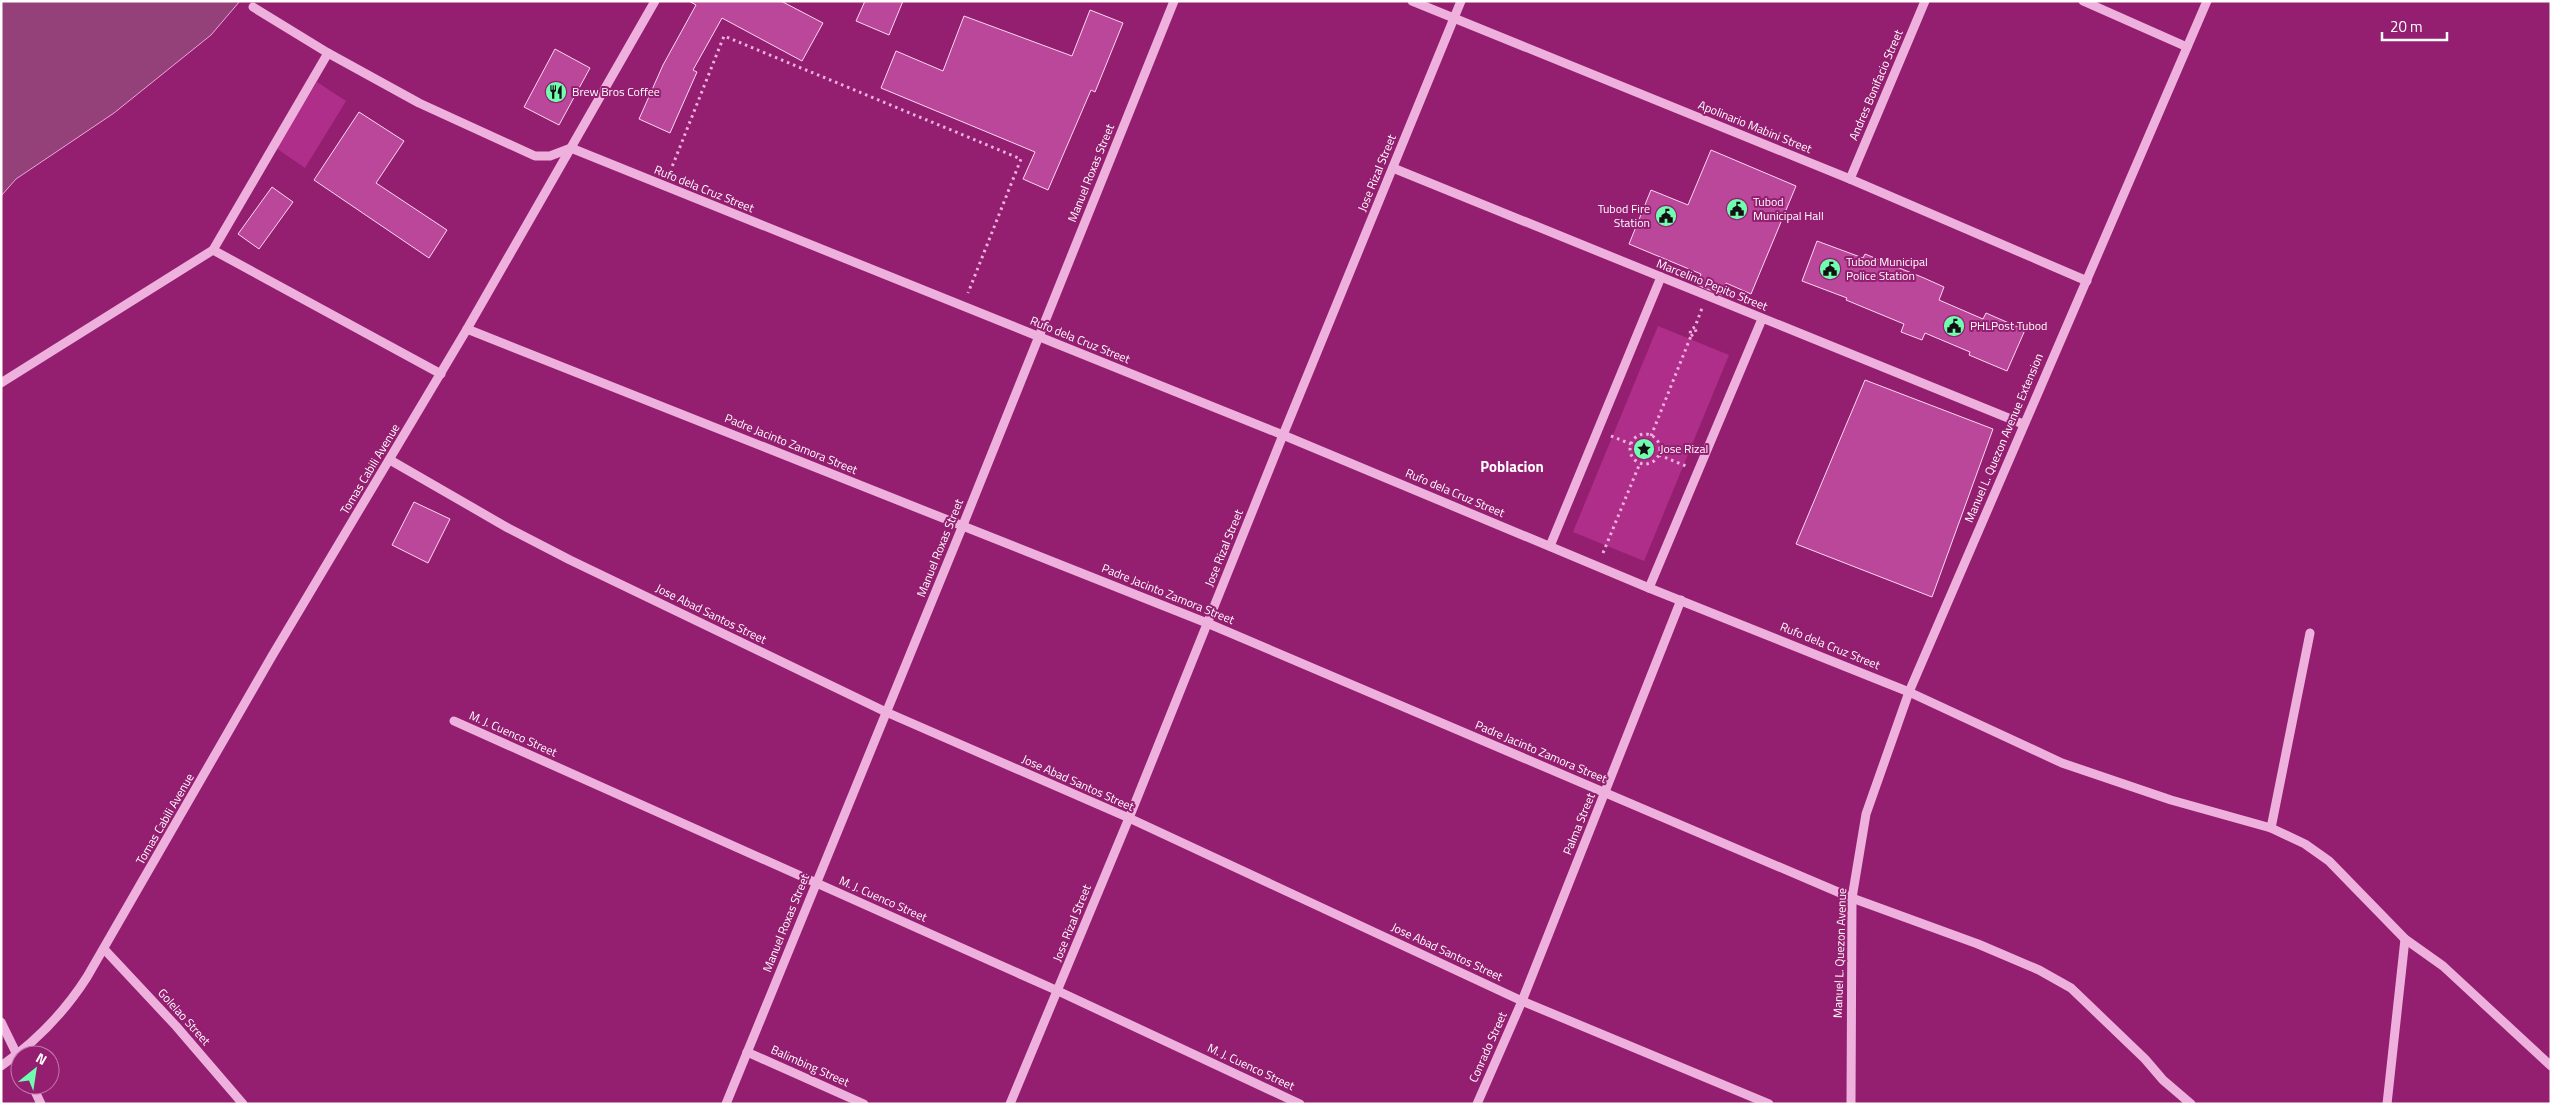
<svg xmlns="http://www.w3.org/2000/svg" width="2552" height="1105" viewBox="0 0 2552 1105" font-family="'Titillium Web',sans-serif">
  <rect width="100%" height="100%" fill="#941e70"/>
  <g fill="#af2e8a">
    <path d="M317,82L346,101L305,168L276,148Z"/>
    <path d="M1658,326L1729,355L1644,561L1573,532Z"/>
  </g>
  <path fill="#94417a" stroke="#f0a4db" d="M1,1H240L211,35L114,113L16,179L1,196Z"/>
  <g fill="#ba4799" stroke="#fad7f0">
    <path d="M689,1H781L823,23L802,61L722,18L693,70L697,72L670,133L639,119L663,65L696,5Z"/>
    <path d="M865,1H903L889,35L856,21Z"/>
    <path d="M1090,10L1123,23L1095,92L1091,90L1048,190L1023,179L1035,152L881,88L896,51L943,71L964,16L1072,56Z"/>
    <path d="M555,49L590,68L559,125L524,107Z"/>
    <path d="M359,112L404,141L376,183L447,230L429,258L314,180Z"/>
    <path d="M1711,150L1796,186L1751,294L1726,283L1722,295L1697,285L1701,274L1629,244L1651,190L1688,205Z"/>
    <path d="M272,187L293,202L259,249L238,234Z"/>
    <path d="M1817,241L1863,258L1865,254L1924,278L1944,287L1939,300L1983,319L1986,313L2025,330L2007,371L1969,355L1970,352L1925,333L1922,340L1901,332L1904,324L1846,300L1847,298L1802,281Z"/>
    <path d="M1865,380L1993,429L1932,597L1796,544Z"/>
    <path d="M414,502L450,519L428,563L392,545Z"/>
  </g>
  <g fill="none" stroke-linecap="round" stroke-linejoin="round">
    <g stroke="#eeb1dd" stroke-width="3" stroke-dasharray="2.5 4" stroke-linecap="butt">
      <path d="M670,172L724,36L1021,159L968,293"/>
      <path d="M1691,336L1696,332L1695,327"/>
      <circle cx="1645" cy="449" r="15"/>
      <path d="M1611,436L1631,444"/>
      <path d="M1651,436L1691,336L1690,330L1695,327L1702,308"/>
      <path d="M1659,455L1686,466"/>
      <path d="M1603,553L1640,463"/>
    </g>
    <g stroke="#eeb1dd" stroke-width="9">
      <path d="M1412,1L1850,179L2087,281"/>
      <path d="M2083,1L2187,47"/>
      <path d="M253,7L328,53L419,103L535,156H550L571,148L1283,435L1649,588L1909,692L2062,763L2171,800L2271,828L2305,844L2329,861L2405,939L2443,966L2551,1066"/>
      <path d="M1393,168L2023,424"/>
      <path d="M1850,179L1925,1"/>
      <path d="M213,250L441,374"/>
      <path d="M467,329L1207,623L1852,898L1978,944L2039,970L2071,988L2145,1059L2163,1080L2191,1104"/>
      <path d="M1,383L213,250L328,53"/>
      <path d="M390,460L508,528L570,560L886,712L1129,818L1522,1001L1769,1104"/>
      <path d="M1550,546L1661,277"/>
      <path d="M1649,588L1762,319"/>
      <path d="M454,721L1058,991L1300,1104"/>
      <path d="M2271,828L2310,633"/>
      <path d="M104,949L176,1026L243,1104"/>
      <path d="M1,1022L20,1061"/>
      <path d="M747,1052L864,1104"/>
      <path d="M1,1066C37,1041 64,1013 87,977L272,656L467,329L655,1"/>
      <path d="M32,1085L41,1104"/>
      <path d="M726,1104L963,525L1174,1"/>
      <path d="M1010,1104L1129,818L1283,435L1461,1"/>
      <path d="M1477,1104L1522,1001L1681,600"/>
      <path d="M1851,1104L1852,898L1866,814L1909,692L2207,1"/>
      <path d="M2387,1104L2405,939"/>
    </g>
  </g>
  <defs>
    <g id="restaurant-disc" transform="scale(1.125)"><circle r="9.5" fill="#70fdb0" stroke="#941e70"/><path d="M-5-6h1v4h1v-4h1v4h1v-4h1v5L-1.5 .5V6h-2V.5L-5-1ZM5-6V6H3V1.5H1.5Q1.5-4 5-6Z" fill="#111"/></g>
    <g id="civic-disc" transform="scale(1.125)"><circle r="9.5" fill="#70fdb0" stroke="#941e70"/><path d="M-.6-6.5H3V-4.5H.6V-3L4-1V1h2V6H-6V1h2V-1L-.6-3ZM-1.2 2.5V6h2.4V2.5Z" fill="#111"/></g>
    <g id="sight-disc" transform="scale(1.125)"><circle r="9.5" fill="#70fdb0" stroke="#941e70"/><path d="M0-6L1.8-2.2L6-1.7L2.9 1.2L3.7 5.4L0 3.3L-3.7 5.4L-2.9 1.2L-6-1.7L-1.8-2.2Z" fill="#111"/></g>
  </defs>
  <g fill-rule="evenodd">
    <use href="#restaurant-disc" x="556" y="92"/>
    <use href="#civic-disc" x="1737" y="209"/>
    <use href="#civic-disc" x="1666" y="216"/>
    <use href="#civic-disc" x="1830" y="269"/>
    <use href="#civic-disc" x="1954" y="326"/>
    <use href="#sight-disc" x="1644" y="449"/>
  </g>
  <g text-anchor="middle" stroke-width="4" stroke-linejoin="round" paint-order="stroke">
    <g font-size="12" fill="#fff" stroke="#941e70">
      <text transform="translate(1876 85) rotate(-67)" y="4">Andres Bonifacio Street</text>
      <text transform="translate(1755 127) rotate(22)" y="4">Apolinario Mabini Street</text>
      <text transform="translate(1091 173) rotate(-68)" y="4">Manuel Roxas Street</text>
      <text transform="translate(1377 173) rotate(-68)" y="4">Jose Rizal Street</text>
      <text transform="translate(704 189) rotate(22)" y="4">Rufo dela Cruz Street</text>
      <text transform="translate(1712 285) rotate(22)" y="4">Marcelino Pepito Street</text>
      <text transform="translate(1080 340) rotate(22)" y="4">Rufo dela Cruz Street</text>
      <text transform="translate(2004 438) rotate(-67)" y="4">Manuel L. Quezon Avenue Extension</text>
      <text transform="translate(791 444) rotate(22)" y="4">Padre Jacinto Zamora Street</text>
      <text transform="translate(370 469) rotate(-59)" y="4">Tomas Cabili Avenue</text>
      <text transform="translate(1455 493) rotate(23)" y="4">Rufo dela Cruz Street</text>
      <text transform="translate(940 548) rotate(-68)" y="4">Manuel Roxas Street</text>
      <text transform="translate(1224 548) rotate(-68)" y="4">Jose Rizal Street</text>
      <text transform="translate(1168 594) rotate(22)" y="4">Padre Jacinto Zamora Street</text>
      <text transform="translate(711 614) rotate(26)" y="4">Jose Abad Santos Street</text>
      <text transform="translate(1830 646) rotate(22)" y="4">Rufo dela Cruz Street</text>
      <text transform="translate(513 734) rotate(24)" y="4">M. J. Cuenco Street</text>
      <text transform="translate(1541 752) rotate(23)" y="4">Padre Jacinto Zamora Street</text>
      <text transform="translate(1078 783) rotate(24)" y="4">Jose Abad Santos Street</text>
      <text transform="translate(165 819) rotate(-60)" y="4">Tomas Cabili Avenue</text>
      <text transform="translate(1579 824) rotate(-68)" y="4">Palma Street</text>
      <text transform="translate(883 899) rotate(24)" y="4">M. J. Cuenco Street</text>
      <text transform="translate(786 923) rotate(-68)" y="4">Manuel Roxas Street</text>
      <text transform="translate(1072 923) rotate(-68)" y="4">Jose Rizal Street</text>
      <text transform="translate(1447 952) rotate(25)" y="4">Jose Abad Santos Street</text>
      <text transform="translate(1840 953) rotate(-88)" y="4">Manuel L. Quezon Avenue</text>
      <text transform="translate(184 1017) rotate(48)" y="4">Golelao Street</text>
      <text transform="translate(1488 1047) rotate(-66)" y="4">Conrado Street</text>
      <text transform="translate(810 1066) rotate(24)" y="4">Balimbing Street</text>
      <text transform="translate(1251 1067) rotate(25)" y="4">M. J. Cuenco Street</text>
    </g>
    <g font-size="12" fill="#fff" stroke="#941e70" text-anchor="start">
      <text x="572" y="96">Brew Bros Coffee</text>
      <text x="1753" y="206">Tubod<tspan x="1753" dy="14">Municipal Hall</tspan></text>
      <text x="1650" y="213" text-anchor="end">Tubod Fire<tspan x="1650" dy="14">Station</tspan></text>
      <text x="1846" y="266">Tubod Municipal<tspan x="1846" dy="14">Police Station</tspan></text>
      <text x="1970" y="330">PHLPost Tubod</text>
      <text x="1660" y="453">Jose Rizal</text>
    </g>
    <g font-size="15" font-weight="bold" fill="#fff" stroke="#941e70">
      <text x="1512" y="472">Poblacion</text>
    </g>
  </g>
  <rect width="2552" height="1105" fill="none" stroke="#ffffff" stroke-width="5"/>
  <g transform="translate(35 1070) rotate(30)"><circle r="24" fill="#941e70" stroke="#bf78a9"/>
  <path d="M0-4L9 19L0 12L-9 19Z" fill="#70fdb0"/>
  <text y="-8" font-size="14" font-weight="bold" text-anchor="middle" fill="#ffffff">N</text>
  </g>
  <path d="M2382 32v8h65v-8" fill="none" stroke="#ffffff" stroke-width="2.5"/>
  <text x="2390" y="32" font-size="15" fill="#ffffff" stroke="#941e70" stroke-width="4" paint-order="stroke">20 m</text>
</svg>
